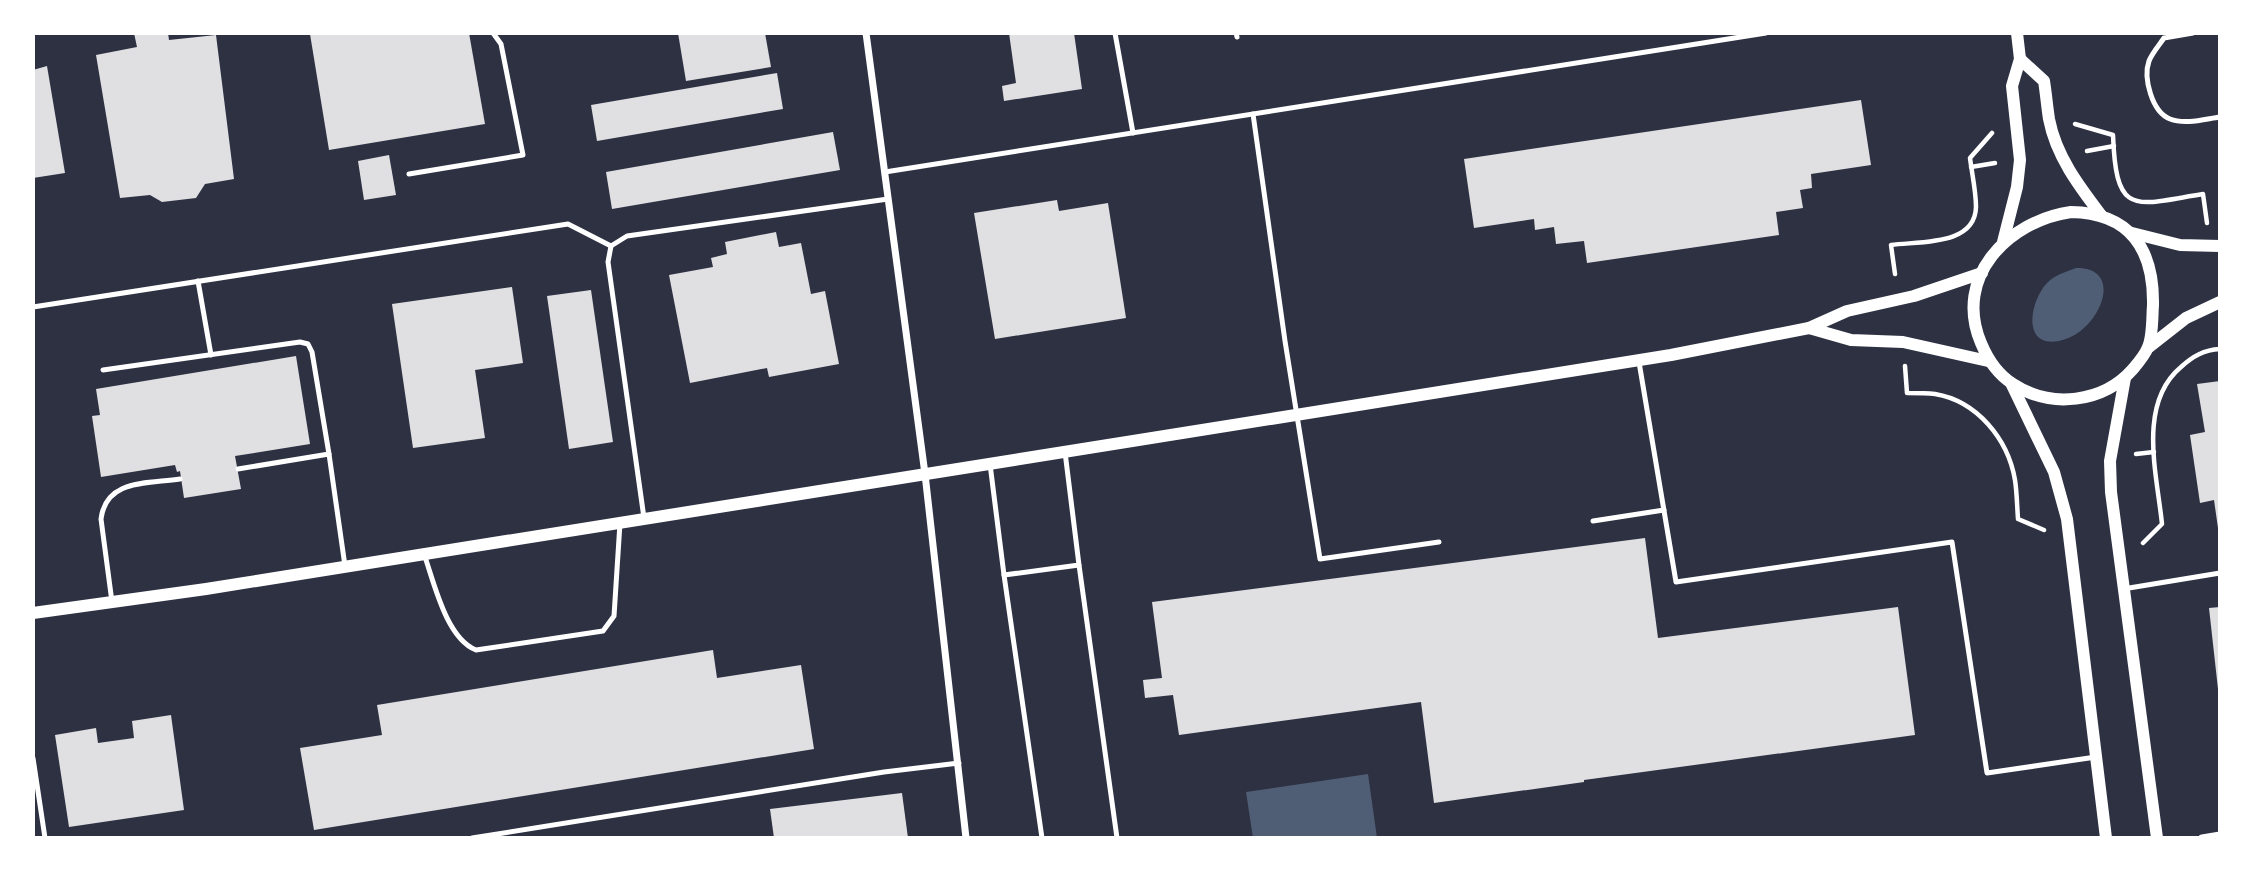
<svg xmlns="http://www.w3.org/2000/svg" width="2253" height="871" viewBox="0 0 2253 871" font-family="Arial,sans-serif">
  <rect width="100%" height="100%" fill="#2d3142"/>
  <g fill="#4f5d75">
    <path d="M2076,268C2127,267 2099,334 2059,341C2021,348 2030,301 2047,283C2055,275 2065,272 2076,268Z"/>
    <path d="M1368,774L1377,838H1253L1246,792Z"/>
  </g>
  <g fill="#e0e0e3">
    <path d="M134,33H168L169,40L216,35L234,179L205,184L196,198L162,202L150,195L120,198L96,55L137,47Z"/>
    <path d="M314,33H469L485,124L329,150L310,34Z"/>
    <path d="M678,33H765L771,67L686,81Z"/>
    <path d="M1009,33H1074L1082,89L1004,101L1002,86L1016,83Z"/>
    <path d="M47,66L65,173L33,178V70Z"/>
    <path d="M777,73L783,109L597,141L591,105Z"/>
    <path d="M1861,100L1871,165L1811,174L1812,188L1800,190L1803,208L1776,212L1779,235L1587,263L1584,241L1556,244L1554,227L1535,230L1534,219L1474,228L1464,159Z"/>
    <path d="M833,132L840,170L612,209L606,172Z"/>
    <path d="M389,155L396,195L364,200L358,161Z"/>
    <path d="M1057,200L1059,211L1108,203L1126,318L995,339L974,213Z"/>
    <path d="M776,232L779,247L801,243L811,294L825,291L839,364L769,377L767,368L690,383L669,275L713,267L711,258L727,254L725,242Z"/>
    <path d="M512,287L523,363L475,370L485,438L413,448L392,304Z"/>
    <path d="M591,290L613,442L569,449L547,296Z"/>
    <path d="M296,356L310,444L235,456L241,489L184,498L180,471L177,472L175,465L101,477L92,416L100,415L96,389Z"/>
    <path d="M2220,381V528H2218L2214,500L2200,503L2190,435L2205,432L2197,384Z"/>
    <path d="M1645,538L1658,638L1898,607L1915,735L1584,780V782L1434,803L1421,702L1179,735L1173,695L1145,698L1143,680L1162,678L1152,602Z"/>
    <path d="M2220,607V689H2218L2209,608Z"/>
    <path d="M713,650L717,678L801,665L814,749L314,830L300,748L382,735L377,705Z"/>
    <path d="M171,715L184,810L69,827L55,735L96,728L98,743L134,738L132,721Z"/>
    <path d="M902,793L908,838H774L770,809Z"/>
  </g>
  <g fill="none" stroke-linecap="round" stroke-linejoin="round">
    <g stroke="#fff" stroke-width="4.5">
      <path d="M2075,124L2113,135C2116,218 2134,205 2203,194L2207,223"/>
      <path d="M2087,151L2114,146"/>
      <path d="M1971,167L1995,163"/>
      <path d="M1895,274L1891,245C1920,241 1975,246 1976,207C1976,191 1972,174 1970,158L1992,133"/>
      <path d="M1905,366L1907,393C1916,393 1926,393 1935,394C1977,401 2008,439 2015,480C2017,493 2017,506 2018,519L2044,530"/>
      <path d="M2136,454L2154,452"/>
      <path d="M2143,543L2162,524C2157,474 2137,404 2181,367C2193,356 2204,350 2220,349"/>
    </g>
    <g stroke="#fff" stroke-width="5">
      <path d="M1115,33L1133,133"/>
      <path d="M1236,33L1237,37"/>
      <path d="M2193,33L2164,38C2160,44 2152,53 2149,61C2143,78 2152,112 2170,119C2185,125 2205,119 2220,117"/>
      <path d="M1253,114L1285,341L1320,559L1439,542"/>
      <path d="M885,172L1766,33"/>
      <path d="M409,174L523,155L501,44L493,33"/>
      <path d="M198,281L211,355"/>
      <path d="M33,307L568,224L611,246"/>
      <path d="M1639,362L1676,582L1952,542L1987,773L2096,757"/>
      <path d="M103,370L300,342L308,344L312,352L329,454"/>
      <path d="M990,464L1004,575"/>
      <path d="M238,469L329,454L345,566"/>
      <path d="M644,518L608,262L611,246L627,236L888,199"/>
      <path d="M1593,521L1664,510"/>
      <path d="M424,554C434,582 446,638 476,650L603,631L614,616L620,523"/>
      <path d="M1079,565L1117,838"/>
      <path d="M2123,589L2220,573"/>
      <path d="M112,602L101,519C106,479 147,484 180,479"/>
      <path d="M33,758L45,838"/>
      <path d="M472,838L884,772L959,763"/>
      <path d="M1042,838L1004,575L1079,565L1065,452"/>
    </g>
    <g stroke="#fff" stroke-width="7">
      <path d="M866,33L925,474L966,838"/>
      <path d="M2202,838L2220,835"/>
    </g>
    <g stroke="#fff" stroke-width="12">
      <path d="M2020,59L2044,81C2046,93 2047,106 2049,119C2056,156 2079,186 2101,215"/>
      <path d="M2071,212C2130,213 2154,249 2153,305C2152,317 2153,336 2148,347C2145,355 2138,363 2133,369C2103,403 2051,409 2013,384C1997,374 1988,360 1981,343C1953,277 2008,221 2071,212Z"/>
      <path d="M2132,233L2180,245L2220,246"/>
      <path d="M2003,242L2017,187L2020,160L2012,86L2020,59L2017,33"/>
      <path d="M1809,328L1851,340L1903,342L1988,361"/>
      <path d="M2149,347L2186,318L2220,302"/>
      <path d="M2125,378L2110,461L2111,492L2157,838"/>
      <path d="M2011,383L2054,472L2067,519L2106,838"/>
      <path d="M33,613L206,589L1671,355L1809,328L1847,311L1914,296L1982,273"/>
    </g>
  </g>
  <rect width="2253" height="871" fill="none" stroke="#ffffff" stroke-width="70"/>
</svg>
